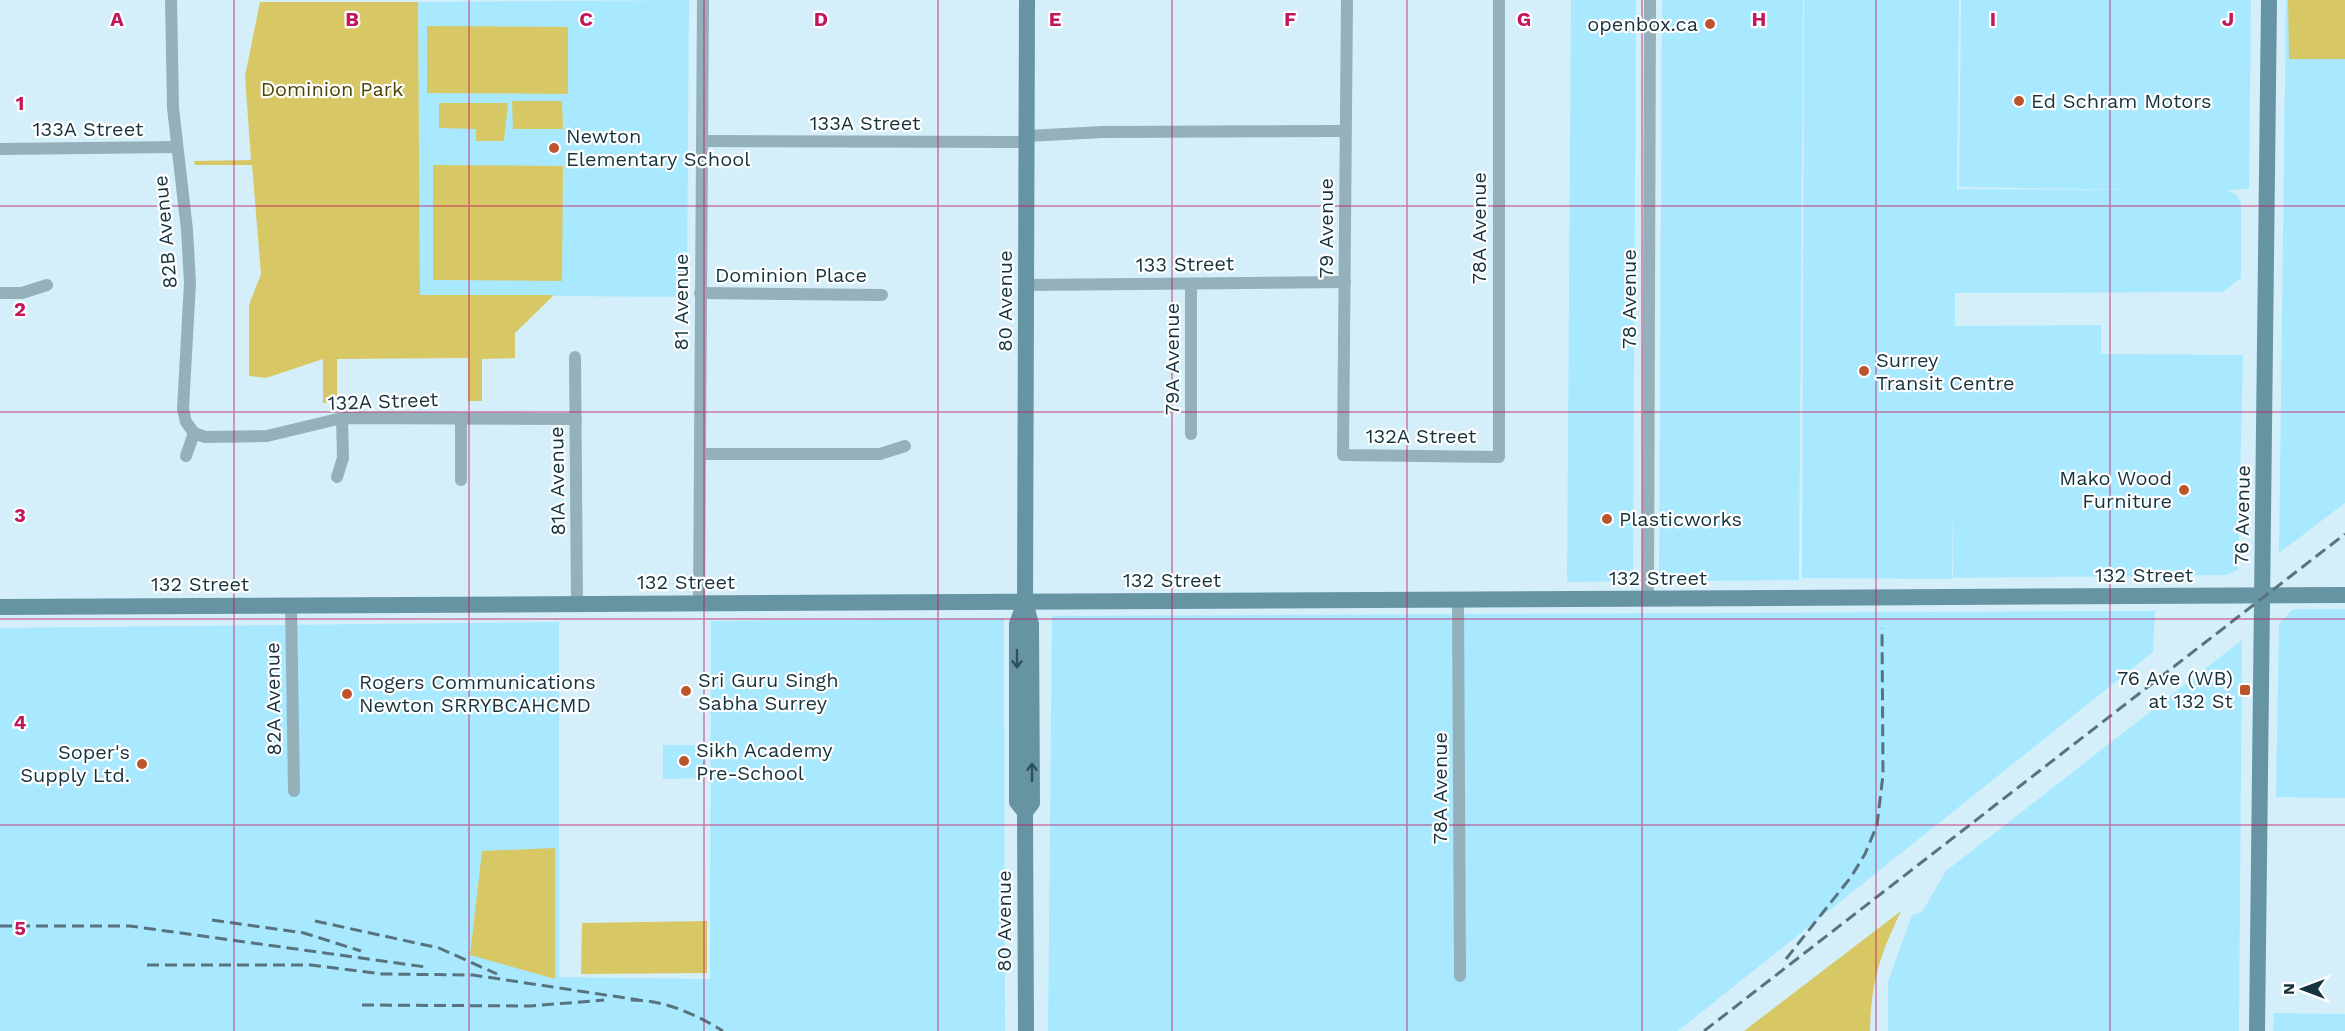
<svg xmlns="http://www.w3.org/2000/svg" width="2345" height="1031" viewBox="0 0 2345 1031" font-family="'Work Sans',sans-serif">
  <rect width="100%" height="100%" fill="#d4eff9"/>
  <g fill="#a9e9ff">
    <path d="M689,0L687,297L420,295L418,2Z"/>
    <path d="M1571,0H1636L1633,578L1628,581L1567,582Z"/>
    <path d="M1662,0H1803L1799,580L1659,581Z"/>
    <path d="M1804,0H1959L1957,189L2152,190L1959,187L1961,0H2251L2249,189L2227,190L2237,195L2241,203V278L2223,292L1955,293V326L2101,325V354L2243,355L2238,570L2226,575L1953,578V498L1952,579L1802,578Z"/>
    <path d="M2286,0H2345V503L2279,553Z"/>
    <path d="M2293,609H2345V798L2276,797L2279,624Z"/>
    <path d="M2155,611L2153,652L1678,1031H1048L1052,616Z"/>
    <path d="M1004,618L1005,1031H0V628L559,622V977L710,979L711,621Z"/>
    <path d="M2242,640L2239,1031H1888V982L1912,915L1922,912L1946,871Z"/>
    <path d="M663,745H707L705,778L663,779Z"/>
    <path d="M2274,1013L2345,1014V1031H2273Z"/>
  </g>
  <g fill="#d7c865">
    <path d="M2288,0H2345V59H2289Z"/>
    <path d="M260,2H418L420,295H554L515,333V358L482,359V401H468V358L337,359V402L323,403V359L266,378L249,376V305L261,274L252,165H195L194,161L251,160L245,76Z"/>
    <path d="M427,26L568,27V94L427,93Z"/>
    <path d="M512,101H562L563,129H513Z"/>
    <path d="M439,103H508L504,141H476V129L439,128Z"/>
    <path d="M433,165L563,166L562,281L433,280Z"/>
    <path d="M555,848V979L470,955L482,851Z"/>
    <path d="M1901,911C1880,955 1871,982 1870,1031H1744Z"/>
    <path d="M707,921V973L581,974L582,923Z"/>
  </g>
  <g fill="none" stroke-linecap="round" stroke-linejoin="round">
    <g stroke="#93b0bb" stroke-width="12">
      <path d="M171,0L173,108L187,230L190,283L183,409L186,422L194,433"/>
      <path d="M1347,0L1343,455L1499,457V0"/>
      <path d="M1027,136L1103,132L1345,131"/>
      <path d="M702,141L1027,142"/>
      <path d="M0,149L176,147"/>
      <path d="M1191,284V434"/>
      <path d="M1027,285L1345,282"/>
      <path d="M0,293H22L47,285"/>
      <path d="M700,293L882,295"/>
      <path d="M575,357L577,604"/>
      <path d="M194,433L205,437L267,436L342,418L576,419"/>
      <path d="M701,454H880L905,446"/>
      <path d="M186,456L194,433"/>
      <path d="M337,477L343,458L342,418"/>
      <path d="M461,480V419"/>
      <path d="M1648,599L1650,0"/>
      <path d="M1458,600L1460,976"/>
      <path d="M699,604L703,0"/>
      <path d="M291,605L294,791"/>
    </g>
    <g stroke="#6794a3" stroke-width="16">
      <path d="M1025,602L1017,624V802L1025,812"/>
      <path d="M0,607L2345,595"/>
      <path d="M1026,1031L1025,812L1032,803L1031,624L1025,602L1027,0"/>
      <path d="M2257,1031L2269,0"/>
    </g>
    <g stroke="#57737d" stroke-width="3" stroke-dasharray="12 6" stroke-linecap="butt">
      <path d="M212,920L304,933L361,951"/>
      <path d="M315,921L439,948L497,974"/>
      <path d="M0,926H130L426,967"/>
      <path d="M1786,959L1851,877L1865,854L1877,825L1883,775L1882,628"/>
      <path d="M147,965H311L382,974L473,975L639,1000"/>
      <path d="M631,1000C665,1000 695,1014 723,1031"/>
      <path d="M362,1005L531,1006L604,1000"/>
      <path d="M1704,1031L2345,534"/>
    </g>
  </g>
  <defs><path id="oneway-shaft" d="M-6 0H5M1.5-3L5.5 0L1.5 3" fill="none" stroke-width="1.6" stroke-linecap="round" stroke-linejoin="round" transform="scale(1.5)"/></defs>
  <g stroke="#2e505c">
    <use href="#oneway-shaft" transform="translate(1017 659) rotate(90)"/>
    <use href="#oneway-shaft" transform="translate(1032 772) rotate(-90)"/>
  </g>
  <path fill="none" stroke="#c2185b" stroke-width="1.5" stroke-opacity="0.55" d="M234,0V1031M469,0V1031M704,0V1031M938,0V1031M1172,0V1031M1407,0V1031M1642,0V1031M1876,0V1031M2110,0V1031M0,206H2345M0,412H2345M0,619H2345M0,825H2345"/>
  <g fill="#bc552b" stroke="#fff" stroke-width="2">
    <circle cx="1710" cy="24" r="6"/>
    <circle cx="2019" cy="101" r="6"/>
    <circle cx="554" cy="148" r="6"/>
    <circle cx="1864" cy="371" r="6"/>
    <circle cx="2184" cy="490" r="6"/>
    <circle cx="1607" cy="519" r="6"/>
    <rect x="2239" y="684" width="12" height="12" rx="3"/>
    <circle cx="686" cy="691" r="6"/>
    <circle cx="347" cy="694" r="6"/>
    <circle cx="684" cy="761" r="6"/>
    <circle cx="142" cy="764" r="6"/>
  </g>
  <g text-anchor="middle" stroke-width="4.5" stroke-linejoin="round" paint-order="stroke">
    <g font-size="20" fill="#16333d" stroke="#fff" text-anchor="start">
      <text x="1698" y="31" text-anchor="end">openbox.ca</text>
      <text x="2031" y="108">Ed Schram Motors</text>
      <text x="566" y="143">Newton<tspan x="566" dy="23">Elementary School</tspan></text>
      <text x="1876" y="367">Surrey<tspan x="1876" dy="23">Transit Centre</tspan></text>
      <text x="2172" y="485" text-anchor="end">Mako Wood<tspan x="2172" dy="23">Furniture</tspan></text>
      <text x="1619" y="526">Plasticworks</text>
      <text x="2233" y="685" text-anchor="end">76 Ave (WB)<tspan x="2233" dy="23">at 132 St</tspan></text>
      <text x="698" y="687">Sri Guru Singh<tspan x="698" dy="23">Sabha Surrey</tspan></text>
      <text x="359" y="689">Rogers Communications<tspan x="359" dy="23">Newton SRRYBCAHCMD</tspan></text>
      <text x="696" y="757">Sikh Academy<tspan x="696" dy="23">Pre-School</tspan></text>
      <text x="130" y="759" text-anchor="end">Soper's<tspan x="130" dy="23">Supply Ltd.</tspan></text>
    </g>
    <g font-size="20" fill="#4d4508" stroke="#fff">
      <text x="332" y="96">Dominion Park</text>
    </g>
    <g font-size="20" fill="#16333d" stroke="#fff">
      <text x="865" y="130">133A Street</text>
      <text x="88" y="136">133A Street</text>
      <text transform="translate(1326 228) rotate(-90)" y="7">79 Avenue</text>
      <text transform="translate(1479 228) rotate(-90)" y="7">78A Avenue</text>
      <text transform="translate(165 232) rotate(-95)" y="7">82B Avenue</text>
      <text transform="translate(1185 264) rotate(-1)" y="7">133 Street</text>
      <text x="791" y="282">Dominion Place</text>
      <text transform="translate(1629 299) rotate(-90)" y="7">78 Avenue</text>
      <text transform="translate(1005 301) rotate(-90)" y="7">80 Avenue</text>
      <text transform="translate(681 302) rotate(-90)" y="7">81 Avenue</text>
      <text transform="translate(1172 359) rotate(-90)" y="7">79A Avenue</text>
      <text transform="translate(383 401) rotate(-2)" y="7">132A Street</text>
      <text x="1421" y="443">132A Street</text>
      <text transform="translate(557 481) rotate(-91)" y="7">81A Avenue</text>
      <text transform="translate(2242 515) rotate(-89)" y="7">76 Avenue</text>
      <text x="2144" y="582">132 Street</text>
      <text x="1658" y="585">132 Street</text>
      <text x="1172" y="587">132 Street</text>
      <text x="686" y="589">132 Street</text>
      <text x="200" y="591">132 Street</text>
      <text transform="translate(273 699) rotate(-91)" y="7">82A Avenue</text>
      <text transform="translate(1440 788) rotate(-90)" y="7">78A Avenue</text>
      <text transform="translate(1004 921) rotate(-90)" y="7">80 Avenue</text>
    </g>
  </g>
  <g font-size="20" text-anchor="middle" font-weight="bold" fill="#c2185b" stroke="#fff" stroke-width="4.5" stroke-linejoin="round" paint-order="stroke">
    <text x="117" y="26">A</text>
    <text x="352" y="26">B</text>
    <text x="586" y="26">C</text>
    <text x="821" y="26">D</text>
    <text x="1055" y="26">E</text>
    <text x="1290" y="26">F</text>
    <text x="1524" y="26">G</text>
    <text x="1759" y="26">H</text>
    <text x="1993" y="26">I</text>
    <text x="2228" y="26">J</text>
    <text x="20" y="110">1</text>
    <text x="20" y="316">2</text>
    <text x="20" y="522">3</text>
    <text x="20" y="729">4</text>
    <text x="20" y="935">5</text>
  </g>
  <g transform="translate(2303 989) rotate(270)" stroke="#ffffff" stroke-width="4.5" paint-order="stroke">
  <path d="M0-4.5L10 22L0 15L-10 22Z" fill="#16333d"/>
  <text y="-9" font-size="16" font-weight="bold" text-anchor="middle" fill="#16333d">N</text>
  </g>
</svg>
